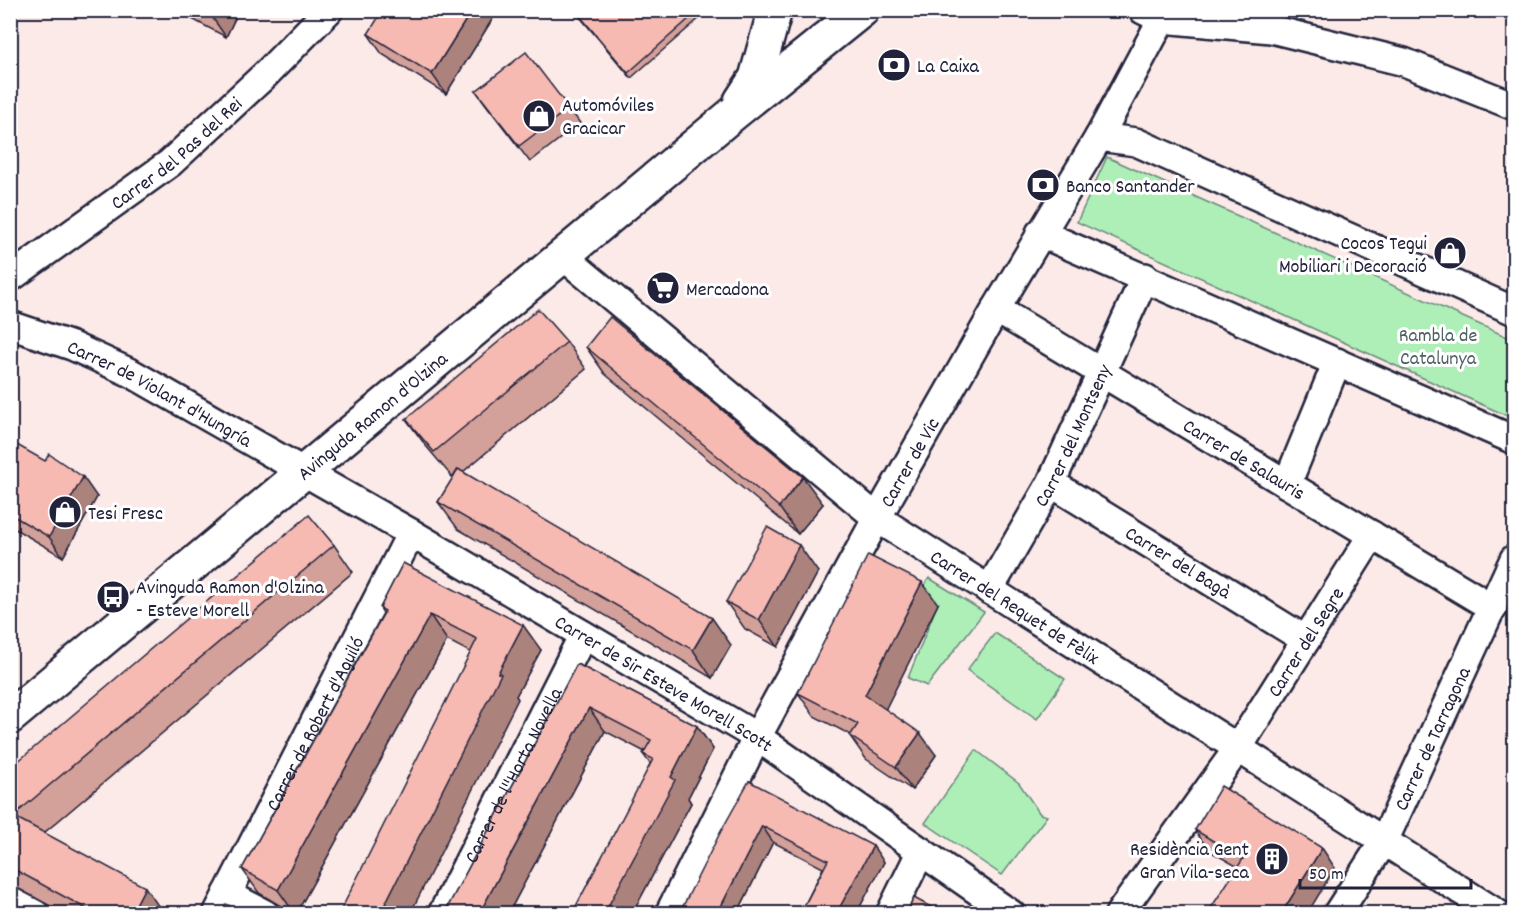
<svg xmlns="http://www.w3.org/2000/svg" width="1525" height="924" viewBox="0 0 1525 924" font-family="Dekko,sans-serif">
  <rect width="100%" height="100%" fill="#fceae8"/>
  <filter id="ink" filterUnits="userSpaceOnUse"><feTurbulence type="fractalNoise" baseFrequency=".0167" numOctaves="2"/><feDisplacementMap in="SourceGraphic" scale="12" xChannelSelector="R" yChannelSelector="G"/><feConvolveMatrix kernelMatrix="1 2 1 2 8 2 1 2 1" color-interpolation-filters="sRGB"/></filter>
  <g filter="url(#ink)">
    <g fill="#aeefb8" stroke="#68887a" stroke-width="1.5">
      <path d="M1107,157L1514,340V419L1077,222Z"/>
      <path d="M929,578L984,612L927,686L908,678L937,605L918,595Z"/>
      <path d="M995,633L1065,679L1037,719L967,670Z"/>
      <path d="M976,750L1019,783L1040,814L1047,816L1002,875L925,823Z"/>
    </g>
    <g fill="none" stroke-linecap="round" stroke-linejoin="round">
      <g stroke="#22223b" stroke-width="32">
        <g id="street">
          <path d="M1143,10L1162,19L1271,29L1404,62L1514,106"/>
          <path d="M1099,137L1136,142L1514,311"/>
          <path d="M1040,233L1514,440"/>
          <path id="s1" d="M563,256L877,518L1498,914"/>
          <path id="s2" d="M10,278L170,163L265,75L329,10"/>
          <path id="s3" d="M996,309L1493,608"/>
          <path id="s4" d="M10,325L72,346L131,373L411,533L757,737L1011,914"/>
          <path id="s5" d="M1051,483L1306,640"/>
          <path d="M1287,484L1337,362"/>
          <path id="s6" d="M989,590L1051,483L1145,277"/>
          <path d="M227,894L265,914"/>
          <path d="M10,901L35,914"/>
          <path id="s7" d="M217,914L411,533"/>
          <path id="s8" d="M442,914L583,635"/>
          <path id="s9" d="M669,914L757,737L877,518L996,309L1099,137L1162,19V10"/>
          <path d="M890,914L921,851"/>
          <path id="s10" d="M1119,914L1238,748L1372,535"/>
          <path id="s11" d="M1337,914L1384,841L1514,559"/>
        </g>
      </g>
      <g stroke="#22223b" stroke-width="38">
        <g id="secondary">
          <path d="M741,101L756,78L775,10"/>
          <path id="s12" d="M10,717L734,113L862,10"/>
        </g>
      </g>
      <use href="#street" stroke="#fff" stroke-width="27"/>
      <use href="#secondary" stroke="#fff" stroke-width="33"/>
    </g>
    <g fill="#d4a09a" stroke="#22223b" stroke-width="1.5">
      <path d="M175,10H239L226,37Z"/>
      <path d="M498,10L446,94L382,54L368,34Z"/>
      <path d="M574,10H709L631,78Z"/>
      <path d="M476,91L569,108L580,123L530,162L487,106Z"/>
      <path d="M567,342L586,369L463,472L731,645L712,678L458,529L438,502L453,478L426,446L406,419Z"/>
      <path d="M586,347L823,504L798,534L605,374Z"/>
      <path d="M10,441L97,497L63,557L10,526Z"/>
      <path d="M334,545L353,572L44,833L164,914H65L10,884V768Z"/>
      <path d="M403,563L541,650L516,696L518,699L470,652L447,640L296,914H294L259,893L242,869L383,613L380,608Z"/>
      <path d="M818,572L778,647L745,629L726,602Z"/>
      <path d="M938,604L885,709L936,755L912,790L866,759L850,736L851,735L814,716L798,693Z"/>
      <path d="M577,664L697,726L713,749L688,798L691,803L632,914H572L651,765L643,754L645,752L605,731L508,914H444Z"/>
      <path d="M749,781L884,862L856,914H800L823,868L773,842L737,914Z"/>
      <path d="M1195,830L1335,868L1238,867L1208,850Z"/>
    </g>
    <g fill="#ac827d" stroke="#22223b" stroke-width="1.5">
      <path d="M215,10H239L226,37L212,17Z"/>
      <path d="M472,10H498L446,94L432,74Z"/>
      <path d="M83,477L97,497L63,557L49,537Z"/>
      <path d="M803,477L823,504L798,534L779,507Z"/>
      <path d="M799,545L818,572L778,647L759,620Z"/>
      <path d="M922,582L938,604L881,718L865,695Z"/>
      <path d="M430,615L447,640L296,914H295L278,890Z"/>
      <path d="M712,618L731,645L712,678L693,650Z"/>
      <path d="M523,625L541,650L516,696L518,699L410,914H380L498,673Z"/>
      <path d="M589,708L605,731L508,914H479Z"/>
      <path d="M697,726L713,749L688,798L691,803L632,914H604L671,777Z"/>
      <path d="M920,733L936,755L912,790L896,767Z"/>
      <path d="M762,826L773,842L737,914H717Z"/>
      <path d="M873,846L884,862L856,914H836Z"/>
      <path d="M1322,848L1335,868L1307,914H1281Z"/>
      <path d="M145,887L164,914H131Z"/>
    </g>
    <g fill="#f6bab3" stroke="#22223b" stroke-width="1.5">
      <path d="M200,10H215L212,17Z"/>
      <path d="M383,10H472L432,74L368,34Z"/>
      <path d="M575,10H699L628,73Z"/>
      <path d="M526,52L569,108L519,146L476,91Z"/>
      <path d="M538,309L567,342L434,452L406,419Z"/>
      <path d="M610,317L803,477L779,507L586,347Z"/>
      <path d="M10,441L45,461L49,454L83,477L49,537L10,514Z"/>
      <path d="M458,469L712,618L693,650L438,502Z"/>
      <path d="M309,515L334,545L13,816L145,887L131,914H96L10,867V768Z"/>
      <path d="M767,527L799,545L759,620L726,602Z"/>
      <path d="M868,555L922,582L865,695L920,733L896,767L850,736L858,724L798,693Z"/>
      <path d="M403,563L523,625L498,673L501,674L380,914H339L477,639L430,615L278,890L242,869L385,611L380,608Z"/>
      <path d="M577,664L697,726L671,777L675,780L604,914H572L653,759L643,754L651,740L589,708L479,914H444Z"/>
      <path d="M749,781L873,846L836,914H800L828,860L762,826L717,914H679L720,833Z"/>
      <path d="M1221,786L1322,848L1281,914H1207L1243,859L1195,830Z"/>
      <path d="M914,898L944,914H906Z"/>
      <path d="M226,904L246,914H221Z"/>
    </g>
  </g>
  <defs>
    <g id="bank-disc" transform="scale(1.725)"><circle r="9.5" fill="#22223b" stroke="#fff"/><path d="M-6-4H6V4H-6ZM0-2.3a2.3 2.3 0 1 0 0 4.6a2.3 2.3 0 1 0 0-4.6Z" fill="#fff"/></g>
    <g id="shop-disc" transform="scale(1.725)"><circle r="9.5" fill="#22223b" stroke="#fff"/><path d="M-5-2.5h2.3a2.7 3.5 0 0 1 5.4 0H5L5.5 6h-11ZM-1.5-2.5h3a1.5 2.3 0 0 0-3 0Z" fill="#fff"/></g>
    <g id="supermarket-disc" transform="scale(1.725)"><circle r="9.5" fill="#22223b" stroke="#fff"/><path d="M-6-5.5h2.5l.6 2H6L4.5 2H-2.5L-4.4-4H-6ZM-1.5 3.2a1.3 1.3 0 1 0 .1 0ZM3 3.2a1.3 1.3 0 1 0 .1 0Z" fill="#fff"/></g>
    <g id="bus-disc" transform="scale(1.725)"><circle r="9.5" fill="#22223b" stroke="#fff"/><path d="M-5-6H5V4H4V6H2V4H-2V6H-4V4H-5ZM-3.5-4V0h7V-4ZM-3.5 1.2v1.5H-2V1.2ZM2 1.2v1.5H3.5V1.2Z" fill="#fff"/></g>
    <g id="building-disc" transform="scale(1.725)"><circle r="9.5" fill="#22223b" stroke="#fff"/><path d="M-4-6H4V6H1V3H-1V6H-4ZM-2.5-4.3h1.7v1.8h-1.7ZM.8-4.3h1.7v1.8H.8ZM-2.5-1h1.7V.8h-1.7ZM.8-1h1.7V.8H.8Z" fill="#fff"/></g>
  </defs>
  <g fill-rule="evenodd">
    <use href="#bank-disc" x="894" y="65"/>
    <use href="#shop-disc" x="539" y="116"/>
    <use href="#bank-disc" x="1043" y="185"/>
    <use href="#shop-disc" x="1450" y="253"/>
    <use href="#supermarket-disc" x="663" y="288"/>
    <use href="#shop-disc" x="65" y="512"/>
    <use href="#bus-disc" x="113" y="597"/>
    <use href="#building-disc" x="1272" y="859"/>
  </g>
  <g text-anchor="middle" stroke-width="6" stroke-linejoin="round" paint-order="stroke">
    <g font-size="20" fill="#22223b" stroke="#fff" text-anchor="start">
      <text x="917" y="72">La Caixa</text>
      <text x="562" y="111">Automóviles<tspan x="562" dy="23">Gracicar</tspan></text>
      <text x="1066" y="192">Banco Santander</text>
      <text x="1427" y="249" text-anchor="end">Cocos Tegui<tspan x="1427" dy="23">Mobiliari i Decoració</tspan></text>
      <text x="686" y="295">Mercadona</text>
      <text x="88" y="519">Tesi Fresc</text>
      <text x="136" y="593">Avinguda Ramon d'Olzina<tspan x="136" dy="23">- Esteve Morell</tspan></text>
      <text x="1249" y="855" text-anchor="end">Residència Gent<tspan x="1249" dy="23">Gran Vila-seca</tspan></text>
    </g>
    <g font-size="20" fill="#22223b" stroke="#fff">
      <text dy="7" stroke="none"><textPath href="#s2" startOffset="208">Carrer del Pas del Rei</textPath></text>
      <text dy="7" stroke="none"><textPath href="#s4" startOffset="165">Carrer de Violant d'Hungría</textPath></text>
      <text dy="7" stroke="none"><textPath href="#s12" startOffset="471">Avinguda Ramon d'Olzina</textPath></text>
      <text dy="7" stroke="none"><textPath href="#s6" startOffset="176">Carrer del Montseny</textPath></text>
      <text dy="7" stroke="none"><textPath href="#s3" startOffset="290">Carrer de Salauris</textPath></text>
      <text dy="7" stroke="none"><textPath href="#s9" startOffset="512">Carrer de Vic</textPath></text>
      <text dy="7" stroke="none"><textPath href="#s5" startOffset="150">Carrer del Bagà</textPath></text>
      <text dy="7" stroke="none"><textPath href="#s1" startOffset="573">Carrer del Requet de Fèlix</textPath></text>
      <text dy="7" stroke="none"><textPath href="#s10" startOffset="330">Carrer del Segre</textPath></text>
      <text dy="7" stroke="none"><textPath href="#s4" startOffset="747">Carrer de Sir Esteve Morell Scott</textPath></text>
      <text dy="7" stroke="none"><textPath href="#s7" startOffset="214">Carrer de Robert d'Aguiló</textPath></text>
      <text dy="7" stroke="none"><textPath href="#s11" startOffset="200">Carrer de Tarragona</textPath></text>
      <text dy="7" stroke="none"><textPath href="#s8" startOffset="156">Carrer de l''Horta Novella</textPath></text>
    </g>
    <g font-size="20" fill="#4c6060" stroke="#fff">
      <text x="1438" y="341">Rambla de<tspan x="1438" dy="23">Catalunya</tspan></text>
    </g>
  </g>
  <rect width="1525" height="924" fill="none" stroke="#fff" stroke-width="36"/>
  <rect x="18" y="18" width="1489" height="888" fill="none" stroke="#22223b" stroke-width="2" filter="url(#ink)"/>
  <path d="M1300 879v9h171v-9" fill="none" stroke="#22223b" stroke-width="3"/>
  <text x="1309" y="879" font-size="18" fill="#22223b" stroke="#ffffff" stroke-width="4.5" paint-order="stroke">50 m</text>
</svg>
